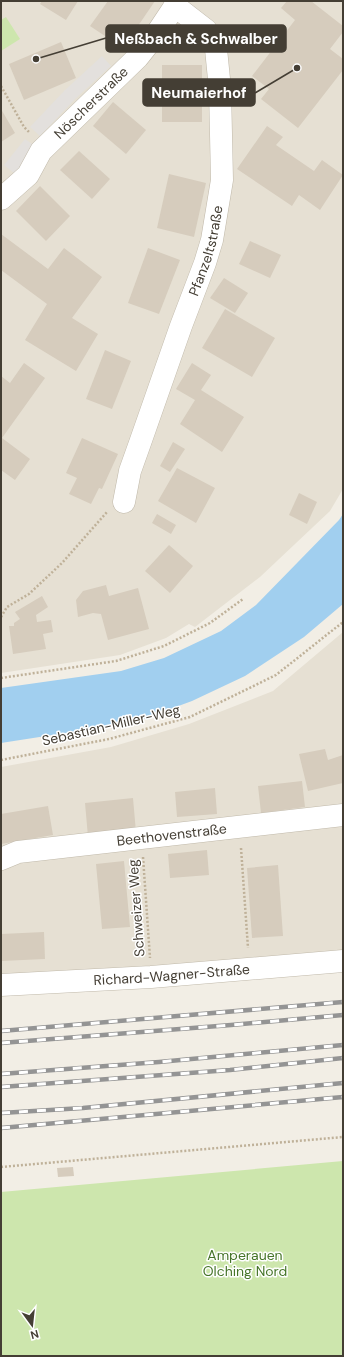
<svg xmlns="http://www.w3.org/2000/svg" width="344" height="1357" viewBox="0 0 344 1357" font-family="'DM Sans',sans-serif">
  <rect width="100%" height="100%" fill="#f2eee5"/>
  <g fill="#e6e0d3">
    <path d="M1,1H343V489L330,511L260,577L195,627L189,624L166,638L120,655L1,673Z"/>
    <path d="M343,632V964L1,987V767L111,747L189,724L273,691Z"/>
  </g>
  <g fill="#cde6ad">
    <path d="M6,17L20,39L1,51V20Z"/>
    <path d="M343,1161V1356H1V1192Z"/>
  </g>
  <g fill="#e3e0dd">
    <path d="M102,56L111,66L75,99L40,136L30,127L65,90Z"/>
    <path d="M25,139L35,146L15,174L4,165Z"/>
  </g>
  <path fill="#a1cfef" d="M343,514V604L304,637L245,676L192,701L143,719L91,729L1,743V688L121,671L164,658L221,631L256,605L339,520Z"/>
  <g fill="#d6ccbd">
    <path d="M42,1H78L66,20L40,4Z"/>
    <path d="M108,1H155L123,48L90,26Z"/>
    <path d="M287,1H311L343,26V32L330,49L343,59V70L298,128L261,99L269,89L252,76L295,20L281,8Z"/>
    <path d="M61,42L76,78L24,100L9,64Z"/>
    <rect x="162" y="65" width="40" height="57"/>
    <path d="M113,102L146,130L126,154L93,126Z"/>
    <path d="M1,109L15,133L1,142Z"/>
    <path d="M267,126L283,137L276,145L314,171L322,160L343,175L320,210L299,195L292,206L237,169Z"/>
    <path d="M79,151L110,179L92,199L60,170Z"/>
    <path d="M169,174L206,183L194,237L157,228Z"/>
    <path d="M40,186L70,216L46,241L16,211Z"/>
    <path d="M1,234L48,269L64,248L102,277L72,318L98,334L76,371L25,340L47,304L1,270Z"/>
    <path d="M250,241L281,255L270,278L239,264Z"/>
    <path d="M148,248L180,260L159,314L128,303Z"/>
    <path d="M224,278L248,293L235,313L210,298Z"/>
    <path d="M225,309L275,338L252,377L202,348Z"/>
    <path d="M105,350L131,361L112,409L86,399Z"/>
    <path d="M24,363L45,378L2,438L30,459L15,480L1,470V376L10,383Z"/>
    <path d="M192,363L211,375L201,390L244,417L222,452L180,424L195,400L176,389Z"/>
    <path d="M82,438L118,454L102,489L99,488L91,504L69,494L77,478L66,473Z"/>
    <path d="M173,442L185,449L170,472L160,466Z"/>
    <path d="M177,468L215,488L196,523L158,501Z"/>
    <path d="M299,493L317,502L307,524L289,515Z"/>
    <path d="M157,514L176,525L171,534L152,523Z"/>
    <path d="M169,545L193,566L170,593L145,571Z"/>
    <path d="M106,585L109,596L138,588L149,629L108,640L101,614L93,613L78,617L76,600L83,591Z"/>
    <path d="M42,596L48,607L36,615L37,622L51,620L53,632L43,634L46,649L13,654L9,626H14V623L20,619L15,612Z"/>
    <path d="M325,749L328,760L343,755V783L308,791L299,754Z"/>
    <path d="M302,781L305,807L261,813L258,786Z"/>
    <path d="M215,788L217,814L177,817L175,792Z"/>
    <path d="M133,798L136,832L88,837L85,803Z"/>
    <path d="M48,806L53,835L1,844V814Z"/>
    <path d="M207,850L209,875L170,878L168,854Z"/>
    <path d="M124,861L130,927L102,929L96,864Z"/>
    <path d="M278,865L283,936L252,938L247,868Z"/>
    <path d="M44,932L45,959L1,961V934Z"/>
    <path d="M73,1167L74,1176L58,1177L57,1168Z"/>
  </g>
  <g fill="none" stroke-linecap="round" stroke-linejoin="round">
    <g stroke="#c0b9aa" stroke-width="23">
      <g id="minor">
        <path id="s1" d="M1,199L28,175L41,151L138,57L157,33L175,6L176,1"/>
        <path id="s2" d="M124,502L130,471L140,443L181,326L205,263L212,240L222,180L220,89L216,49L206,30L175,6"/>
        <path id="s3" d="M1,859L18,852L343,815"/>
        <path id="s4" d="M1,985L151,977L343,961"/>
      </g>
    </g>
    <g stroke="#bfb199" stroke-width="2.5" stroke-dasharray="2 2" stroke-linecap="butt">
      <path d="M1,86L24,127L30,133"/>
      <path d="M1,617L7,607L29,594L62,563L107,512"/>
      <path d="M1,678L116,661L164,646L210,623L243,599"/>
      <path d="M1,760L109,739L190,717L276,675L343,622"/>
      <path d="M241,848L248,948"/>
      <path d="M143,857L150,958"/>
      <path d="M1,1167L343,1137"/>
    </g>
    <use href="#minor" stroke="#fff" stroke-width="22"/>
    <g stroke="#949494" stroke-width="4.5">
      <g id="rail">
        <path d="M1,1031L343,1002"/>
        <path d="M1,1043L231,1025L343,1015"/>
        <path d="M1,1074L159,1062L343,1045"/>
        <path d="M1,1087L230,1070L343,1058"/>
        <path d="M1,1113L83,1108L343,1083"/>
        <path d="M1,1128L343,1097"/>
      </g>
    </g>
    <use href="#rail" stroke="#fff" stroke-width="3" stroke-dasharray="9" stroke-linecap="butt"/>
  </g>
  <g text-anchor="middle" stroke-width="3" stroke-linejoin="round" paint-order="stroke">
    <g font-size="14" fill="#443e34" stroke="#fff">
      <text dy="5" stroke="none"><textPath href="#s1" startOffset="133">Nöscherstraße</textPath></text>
      <text dy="5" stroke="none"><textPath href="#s2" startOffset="265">Pfanzeltstraße</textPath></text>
      <text transform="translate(111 725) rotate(-13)" y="5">Sebastian-Miller-Weg</text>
      <text dy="5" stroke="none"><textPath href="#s3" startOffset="173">Beethovenstraße</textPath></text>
      <text transform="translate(136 908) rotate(-94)" y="5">Schweizer Weg</text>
      <text dy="5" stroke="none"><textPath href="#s4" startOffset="171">Richard-Wagner-Straße</textPath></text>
    </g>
    <g font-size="14" fill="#467529" stroke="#fff">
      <text x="245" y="1260">Amperauen<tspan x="245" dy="16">Olching Nord</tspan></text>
    </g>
  </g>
  <path fill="none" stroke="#443e34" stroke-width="1.5" d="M36 59L106 38M297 68L255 93"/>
  <g fill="#443e34" stroke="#fff" stroke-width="1.5">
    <circle cx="36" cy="59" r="4"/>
    <circle cx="297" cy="68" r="4"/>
  </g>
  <g fill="#443e34" stroke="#443e34" stroke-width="1.5">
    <rect x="106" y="25" width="180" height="27" rx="4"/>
    <rect x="143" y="79" width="112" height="27" rx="4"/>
  </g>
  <g font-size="15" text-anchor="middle" font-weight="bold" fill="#fff">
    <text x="196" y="44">Neßbach &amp; Schwalber</text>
    <text x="199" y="98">Neumaierhof</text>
  </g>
  <rect width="344" height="1357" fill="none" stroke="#443e34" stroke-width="4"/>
  <g transform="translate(32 1325) rotate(165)" stroke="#ffffff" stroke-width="3" paint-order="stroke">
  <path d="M0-3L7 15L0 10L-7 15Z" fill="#443e34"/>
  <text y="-6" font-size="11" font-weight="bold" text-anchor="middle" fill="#443e34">N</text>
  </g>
</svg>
